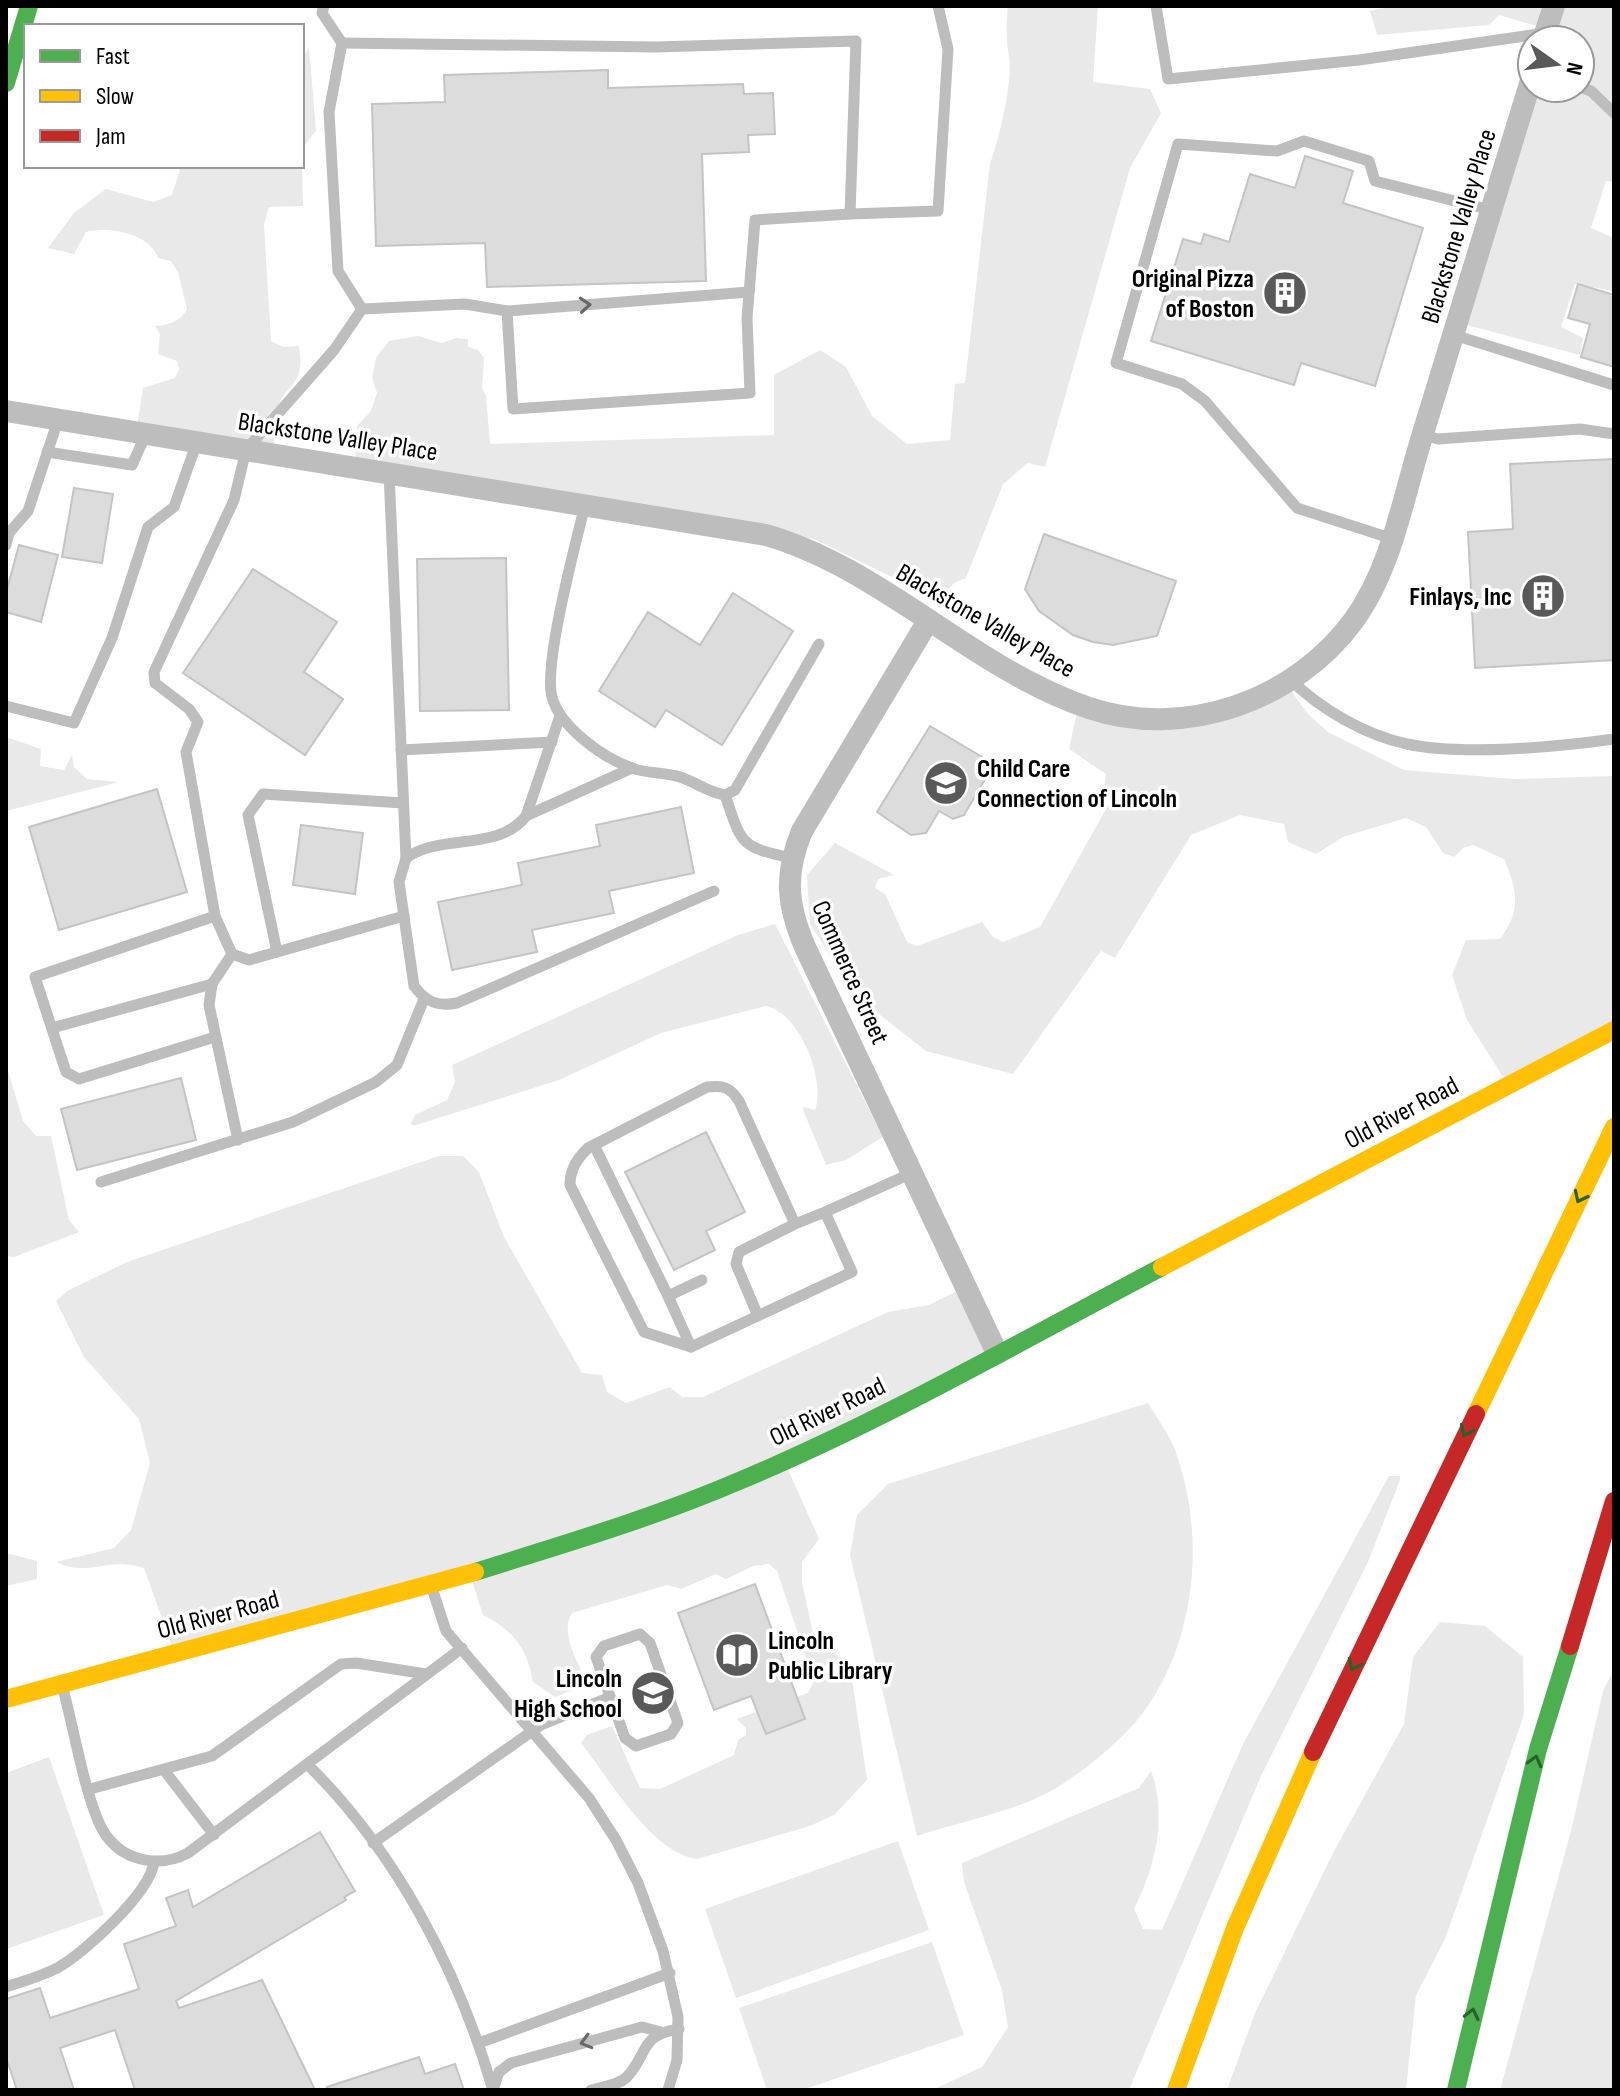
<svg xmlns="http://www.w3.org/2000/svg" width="1620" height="2096" viewBox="0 0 1620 2096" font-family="'Sofia Sans Condensed',sans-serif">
  <rect width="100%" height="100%" fill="#fff"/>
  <g fill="#e9e9e9">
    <path d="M1008,6H1098L1093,82L1150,89L1161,113L1130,168L1045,467L1028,463L1003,484L966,578L954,583L939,600L814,539L355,464L357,426L371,411L377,393L372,377L376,358L389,341L418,336L442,343L456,338L468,339V347L478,350L484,358L482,389L486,396L490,444L774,435V375L820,350L846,367L872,416L907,444L950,440L955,384L965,383L990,164C999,139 1013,82 1009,57C1006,38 1006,25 1008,6Z"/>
    <path d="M1393,6H1614V182L1606,181L1591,228L1614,238V291L1575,284L1561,327L1583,338L1580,355L1455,322L1462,284L1532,56V88H1580V40H1537L1540,27L1499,15L1489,25L1377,35L1370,11Z"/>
    <path d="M309,47L316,131L303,147L302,159V59Z"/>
    <path d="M181,166H302L303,206L269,207L264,224L271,341L283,347L299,346C306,387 286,381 277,410C274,422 275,437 274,449L137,427L143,388L175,378L179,370L177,361L158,354L160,334L155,326C169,325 180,322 187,309L178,272L171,261L158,258C150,233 108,226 86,232L74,254L48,248L74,213L106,189L153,202L172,195Z"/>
    <path d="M1281,677L1308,714L1328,732L1404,770L1514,779L1614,776V1026L1505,1080L1467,1020L1452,975L1466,940L1500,939C1522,910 1517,890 1504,859L1473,845L1463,848L1454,857L1443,853L1426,827L1406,818L1343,837L1316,854L1288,842L1284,824L1240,815L1191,835L1115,958L1101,951L1013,1074L926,1051L856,996L810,924L807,875L835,843L894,875L878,879L875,888L885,894L907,942L917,946L982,922L993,937L1003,942L1040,927L1110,802L1103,794L1106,774L1069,749L1079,703L1123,712L1204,707Z"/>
    <path d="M6,737L41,749L40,766L64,770L72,755L74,767L87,779L119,782L6,811Z"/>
    <path d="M775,924L883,1137L846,1160L826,1165L803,1110V1107L815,1110C826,1080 800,1013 766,1006L661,1033L559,1080L413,1126L411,1123L415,1115L447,1100L455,1082L452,1065L738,935Z"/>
    <path d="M6,1064L23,1121L36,1136H51L69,1220L79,1232L14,1257L6,1256Z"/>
    <path d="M439,1156H463L479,1172L504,1237L582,1373L602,1375L607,1392L626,1403L670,1387L682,1397H703L888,1312L929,1305L963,1288L996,1347L783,1458L819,1539L802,1562V1582L814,1638L838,1656L849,1659L867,1780L834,1815L810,1826L697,1859C651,1853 609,1778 581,1743L587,1735L612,1726L640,1788L660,1789L734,1755L738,1740L746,1735V1728L737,1719L808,1693L814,1681L777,1571L769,1564L753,1566L726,1579L716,1574L681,1589L667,1585L572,1613C559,1633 579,1664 587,1684L555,1697L533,1682C527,1648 514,1631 483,1615L469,1571L173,1649L144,1568C107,1556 88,1578 56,1562L114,1548L131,1530L150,1463L139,1419L84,1357L56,1301L67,1291L127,1262Z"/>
    <path d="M1148,1403C1157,1418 1169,1434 1175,1450C1206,1534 1197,1640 1143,1713C1122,1740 1089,1767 1061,1785C1023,1810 960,1822 917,1836L850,1555L857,1515L888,1484Z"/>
    <path d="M1389,1476H1400V1480L1368,1562L1260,1778L1129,2090H932L982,2067L1008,2027L1002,1990L964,1882L962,1863L1139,1788L1151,1771C1168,1817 1155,1867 1134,1909L1143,1929L1162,1930L1243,1744Z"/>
    <path d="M6,1553L37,1561V1579L6,1586Z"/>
    <path d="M1440,1622L1485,1626L1523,1657L1524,1715L1445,1939L1416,1995L1406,2090H1227L1255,2013L1333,1853L1404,1724L1413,1657Z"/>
    <path d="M1614,1669V2090H1500L1571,1831L1603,1691Z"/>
    <path d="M49,1757L104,1915L6,1949V1773Z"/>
    <path d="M898,1841L929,1930L736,1998L705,1909Z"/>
    <path d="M932,1942L964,2035L802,2090H767L739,2008Z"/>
  </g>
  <g fill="#dcdcdc" stroke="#c4c4c4" stroke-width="2">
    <path d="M608,70V88L743,84L744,94L773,93L775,134L748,135L749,152L702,154L706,281L487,287L485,243L376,246L372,104L445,102L444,75Z"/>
    <path d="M1305,156L1353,171L1343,203L1423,228L1375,386L1301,363L1294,385L1151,341L1183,239L1201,244L1204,234L1229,242L1250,174L1295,188Z"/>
    <path d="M1578,284L1614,295V367L1581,357L1590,324L1568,318Z"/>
    <path d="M1614,459V660L1475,668L1468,532L1513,529L1510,464Z"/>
    <path d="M74,488L113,494L102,563L62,557Z"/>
    <path d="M1044,534L1176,581L1157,636L1113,645L1093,642L1073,635L1039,611L1025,589Z"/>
    <path d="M19,545L58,555L41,622L6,612V593Z"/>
    <path d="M506,558L509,710L420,711L417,559Z"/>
    <path d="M253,569L337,622L304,672L343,699L305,755L183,673Z"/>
    <path d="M733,593L793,631L722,745L666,710L655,727L599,691L648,612L700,645Z"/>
    <path d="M930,726L994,764L964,815L953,819L939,811L926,833L911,835L877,812Z"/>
    <path d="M157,789L187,892L59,930L29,827Z"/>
    <path d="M681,807L694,873L609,891L614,913L532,930L537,952L452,970L438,902L522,885L518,863L600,846L596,825Z"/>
    <path d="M301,825L363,833L355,894L293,885Z"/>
    <path d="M181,1078L196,1140L77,1170L61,1109Z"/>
    <path d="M706,1132L745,1212L706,1231L715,1250L674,1270L625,1172Z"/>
    <path d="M755,1584L805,1719L766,1734L751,1696L714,1710L678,1613Z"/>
    <path d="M320,1832L355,1891L344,1897L346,1900L176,2001L179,2008L262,1980L315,2090H135L115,2030L60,2048L74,2090H17L6,2057V1999L40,1988L50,2018L139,1989L124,1944L176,1926L166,1898L188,1890L193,1907Z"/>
    <path d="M419,2057L425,2074L455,2064L464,2090H328L327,2087Z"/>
  </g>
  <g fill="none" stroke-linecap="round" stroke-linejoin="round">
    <g stroke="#bdbdbd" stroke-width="11">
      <path d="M324,6L322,13L342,43L329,112L338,271L362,309"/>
      <path d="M1156,6L1168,79L1359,60L1546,33"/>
      <path d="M342,43L656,47L856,41L850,214L938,211L948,49L938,6"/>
      <path d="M1580,87L1591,91L1614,113"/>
      <path d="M362,309L334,350L246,450L234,500L154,672L155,683L189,709L198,722L186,752L215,916L232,954L249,960L404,916"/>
      <path d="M362,309L465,304L507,311L749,292"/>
      <path d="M507,311L513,409L750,393L747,318L755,220L850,214"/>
      <path d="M1454,335L1614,385"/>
      <path d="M1423,435L1438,439L1580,429L1614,434"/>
      <path d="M47,452L132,465L146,434"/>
      <path d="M389,473L406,858"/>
      <path d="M585,505C576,542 543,665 552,697C560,727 603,758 632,768C647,774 665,772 680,777C696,782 707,792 725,795L735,790L819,644"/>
      <path d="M1390,538L1297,508L1205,401L1182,384L1116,363L1178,144L1277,151L1304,141L1369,161L1375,181L1491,210"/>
      <path d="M6,545L9,533L28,511L58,420"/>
      <path d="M1290,679C1320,709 1365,735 1407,744C1463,756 1556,747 1614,739"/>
      <path d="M6,706L74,723L112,638L148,527L174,507L197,442"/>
      <path d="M560,716L526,816C498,852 441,833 406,858L399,882L414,986C426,1002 438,1007 457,1003L714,891"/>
      <path d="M401,750L552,742"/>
      <path d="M725,795C742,845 740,847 792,858"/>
      <path d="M526,816L632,768"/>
      <path d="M215,916L35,977L66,1072L79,1079L215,1037"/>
      <path d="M277,952L248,815L263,794L403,803"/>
      <path d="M232,954L212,984L209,1005L238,1140"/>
      <path d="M52,1028L212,984"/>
      <path d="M594,1145L668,1296"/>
      <path d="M101,1182L293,1122L376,1082L397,1065L424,999"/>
      <path d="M825,1212L795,1224L739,1101C730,1087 723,1085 707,1087L588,1148C577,1159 570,1169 570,1185L644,1332L691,1347L852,1272L825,1212L912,1173"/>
      <path d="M758,1316L736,1264L739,1252L795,1224"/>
      <path d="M691,1347L668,1296L702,1280"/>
      <path d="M431,1585L446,1631L589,1798L616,1840L638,1883L663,1951L678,2017L677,2060L668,2090"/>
      <path d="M640,1634L650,1643L678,1723L671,1734L636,1746L625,1738L596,1657L604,1646Z"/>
      <path d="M62,1685C73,1724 85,1797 102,1829C120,1861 158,1869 188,1853L462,1648"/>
      <path d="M307,1764C395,1850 458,1970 492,2087"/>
      <path d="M164,1770L214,1835"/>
      <path d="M90,1789L212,1756L341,1664L356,1663L426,1674"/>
      <path d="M373,1843L541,1725L610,1697"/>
      <path d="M6,1987C23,1981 43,1976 59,1967C86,1951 150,1893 154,1862"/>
      <path d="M479,2043L670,1973"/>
      <path d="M493,2090L499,2072L511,2063L642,2027L661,2032"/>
      <path d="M591,2090C602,2087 619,2085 627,2077C649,2053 639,2035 679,2029"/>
    </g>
    <g stroke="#bdbdbd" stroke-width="22">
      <path d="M1543,40L1554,6"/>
      <path d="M6,411L766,535C884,569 973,669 1089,708C1184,740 1295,701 1354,620C1391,569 1403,499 1421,440C1458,319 1495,198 1532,77"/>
      <path d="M928,621L802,831C784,874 787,905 805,947L997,1353"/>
    </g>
    <g stroke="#4caf50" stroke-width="18">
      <path d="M6,83L29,6"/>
      <path d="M475,1572C564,1544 653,1518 739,1481C885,1420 1023,1340 1162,1267"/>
      <path d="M1456,2090L1538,1749L1570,1646"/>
    </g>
    <g stroke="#ffc107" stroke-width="18">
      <path d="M1162,1267L1614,1030"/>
      <path d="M1476,1414L1614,1127"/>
      <path d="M6,1699L475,1572"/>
      <path d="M1176,2090L1235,1928L1313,1752"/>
    </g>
    <g stroke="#c62828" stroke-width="18">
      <path d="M1570,1646L1614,1501"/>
      <path d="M1313,1752L1476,1414"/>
    </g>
  </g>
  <defs><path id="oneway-chevron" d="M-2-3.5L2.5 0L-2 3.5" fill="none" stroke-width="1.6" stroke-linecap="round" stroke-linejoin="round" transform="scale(2)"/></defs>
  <g stroke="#686868">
    <use href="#oneway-chevron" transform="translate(585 305) rotate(-4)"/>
    <use href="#oneway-chevron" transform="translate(586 2042) rotate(164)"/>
  </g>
  <g stroke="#2a602c">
    <use href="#oneway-chevron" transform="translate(1580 1197) rotate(116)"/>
    <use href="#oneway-chevron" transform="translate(1466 1431) rotate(116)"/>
    <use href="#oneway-chevron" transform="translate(1354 1665) rotate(115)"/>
    <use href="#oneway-chevron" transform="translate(1535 1761) rotate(-75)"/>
    <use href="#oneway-chevron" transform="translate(1472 2014) rotate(-77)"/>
  </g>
  <defs>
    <g id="building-disc" transform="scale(2.3)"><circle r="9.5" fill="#595959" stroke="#fff"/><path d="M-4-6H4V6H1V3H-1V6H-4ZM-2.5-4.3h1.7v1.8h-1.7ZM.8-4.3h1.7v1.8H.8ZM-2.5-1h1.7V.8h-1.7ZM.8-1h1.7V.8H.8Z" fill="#fff"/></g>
    <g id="school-disc" transform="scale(2.3)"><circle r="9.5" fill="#595959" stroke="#fff"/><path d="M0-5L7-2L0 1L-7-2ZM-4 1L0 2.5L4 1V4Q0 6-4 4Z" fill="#fff"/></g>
    <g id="library-disc" transform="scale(2.3)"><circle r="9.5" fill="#595959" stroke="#fff"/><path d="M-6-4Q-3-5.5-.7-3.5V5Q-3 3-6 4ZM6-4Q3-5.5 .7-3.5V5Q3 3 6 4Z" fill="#fff"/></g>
  </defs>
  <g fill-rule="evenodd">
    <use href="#building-disc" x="1285" y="293"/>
    <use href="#building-disc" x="1543" y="596"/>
    <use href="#school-disc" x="946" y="783"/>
    <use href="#library-disc" x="737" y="1655"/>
    <use href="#school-disc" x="653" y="1693"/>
  </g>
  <g text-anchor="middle" stroke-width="7" stroke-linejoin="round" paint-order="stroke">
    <g font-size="26" fill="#000" stroke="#fff">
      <text transform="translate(1458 226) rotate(-73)" y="9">Blackstone Valley Place</text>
      <text transform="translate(338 436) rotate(9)" y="9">Blackstone Valley Place</text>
      <text transform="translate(986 620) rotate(30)" y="9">Blackstone Valley Place</text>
      <text transform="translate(851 972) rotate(66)" y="9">Commerce Street</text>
      <text transform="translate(1401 1112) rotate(-28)" y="9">Old River Road</text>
      <text transform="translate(827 1411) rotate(-26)" y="9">Old River Road</text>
      <text transform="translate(218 1614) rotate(-15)" y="9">Old River Road</text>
    </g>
    <g font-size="26" font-weight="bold" fill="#000" stroke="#fff" text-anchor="end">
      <text x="1254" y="287">Original Pizza<tspan x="1254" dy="30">of Boston</tspan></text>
      <text x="1512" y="605">Finlays, Inc</text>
      <text x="977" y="777" text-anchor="start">Child Care<tspan x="977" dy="30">Connection of Lincoln</tspan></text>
      <text x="768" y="1649" text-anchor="start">Lincoln<tspan x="768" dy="30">Public Library</tspan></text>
      <text x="622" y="1687">Lincoln<tspan x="622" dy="30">High School</tspan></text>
    </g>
  </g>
  <rect width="1620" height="2096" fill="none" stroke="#000000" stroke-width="16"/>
  <rect x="24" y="24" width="280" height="144" fill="#ffffff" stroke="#999999" stroke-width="2"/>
  <rect x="40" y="50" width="40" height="12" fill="#4caf50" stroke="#999999" stroke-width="2"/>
  <text x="96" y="64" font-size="24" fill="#000000">Fast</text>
  <rect x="40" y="90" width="40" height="12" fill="#ffc107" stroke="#999999" stroke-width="2"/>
  <text x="96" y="104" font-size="24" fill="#000000">Slow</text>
  <rect x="40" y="130" width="40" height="12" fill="#c62828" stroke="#999999" stroke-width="2"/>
  <text x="96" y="144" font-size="24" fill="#000000">Jam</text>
  <g transform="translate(1556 64) rotate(104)"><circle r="38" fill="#ffffff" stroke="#999999" stroke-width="2"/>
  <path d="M0-6L14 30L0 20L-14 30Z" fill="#595959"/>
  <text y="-12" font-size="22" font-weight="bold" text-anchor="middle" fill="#000000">N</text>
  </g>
</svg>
